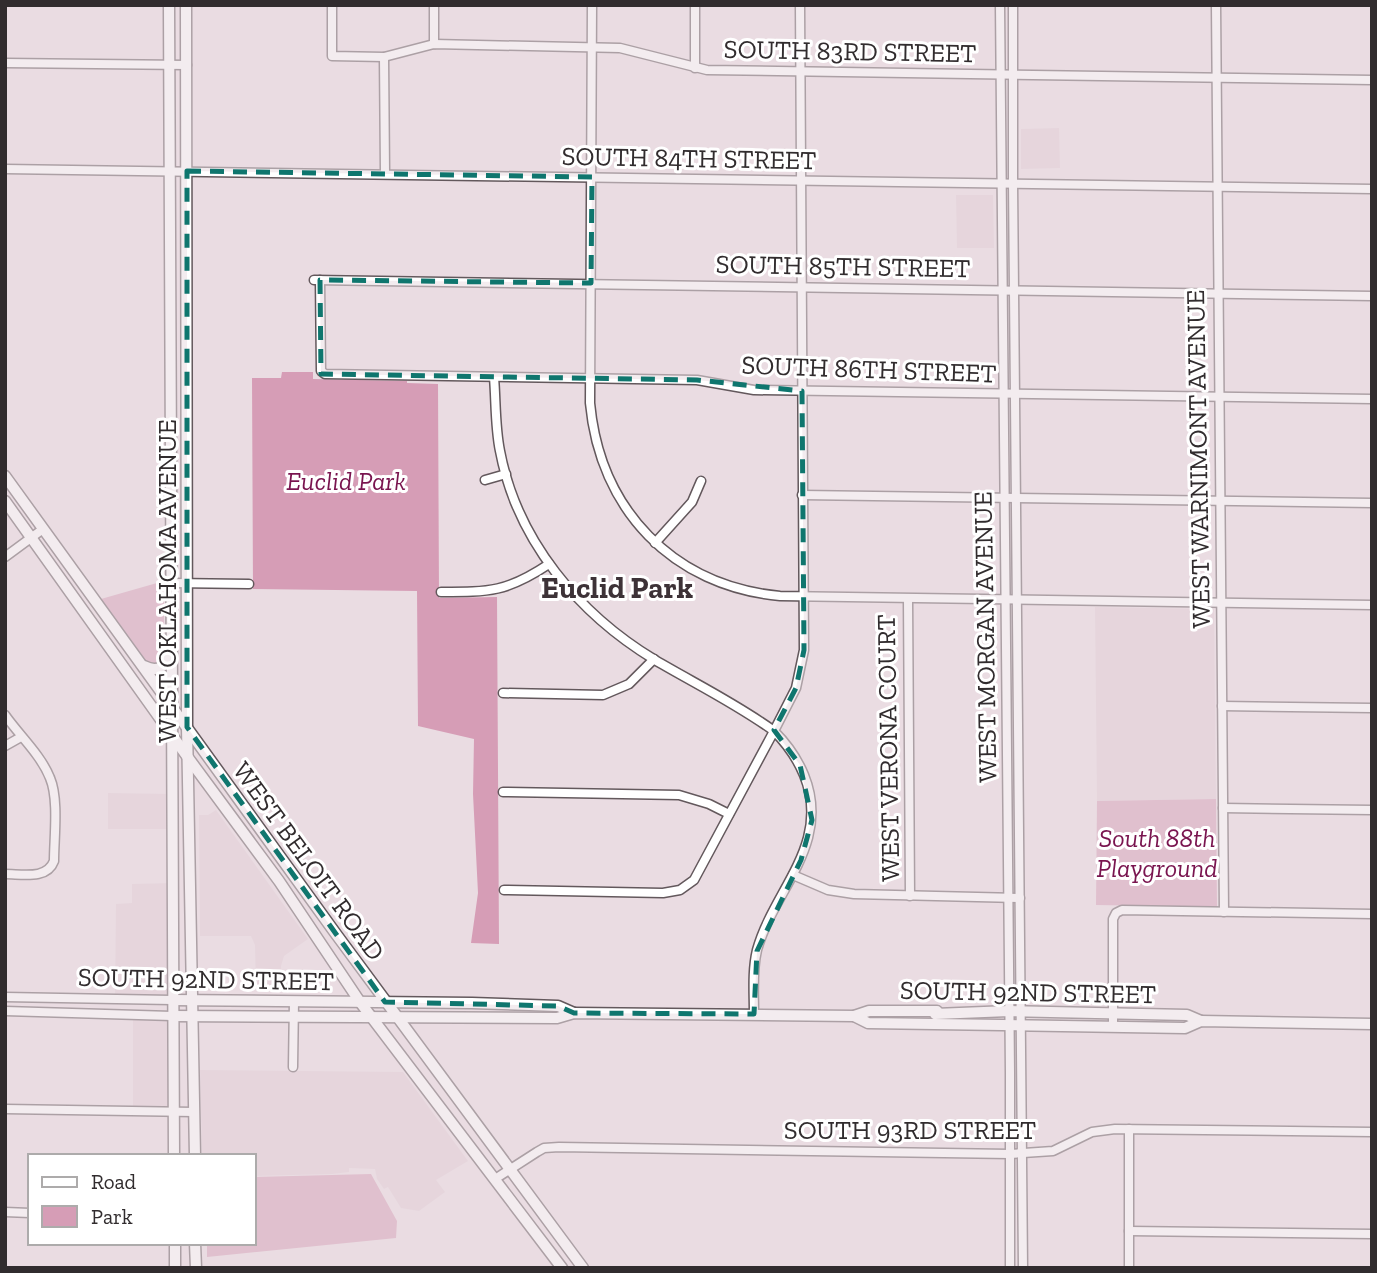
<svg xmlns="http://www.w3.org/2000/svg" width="1377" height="1273" viewBox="0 0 1377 1273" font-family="'Zilla Slab',serif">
  <rect width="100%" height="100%" fill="#eadce2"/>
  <g fill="#e2cdd6">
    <path d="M1059,128L1060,168L1021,169V129Z"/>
    <path d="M956,195H993L994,248H957Z"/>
    <path d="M1095,607L1214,609L1216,799L1097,801Z"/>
    <path d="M108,793L173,794L172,829H108Z"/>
    <path d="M216,810L308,939L284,956L281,966L282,990H256L255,945L251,936H200L199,815H208Z"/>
    <path d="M172,883V1000L115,999L116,904L132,903V884Z"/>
    <path d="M133,1015L172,1016L173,1112L133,1111Z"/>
    <path d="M200,1070L403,1072L468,1161L436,1180L445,1192L419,1211L401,1208L388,1187L384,1189L377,1179L375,1169L349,1168V1172L332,1174L254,1176V1156H202Z"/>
  </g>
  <g fill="#d69db6">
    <path d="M282,372H313V379L407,381V383L438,384L439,598L497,597L499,944L471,943L478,893L473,794L474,739L418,726L417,591L253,589L252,378H281Z"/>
    <path d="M164,581V656L162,661L155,666L147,662L101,599Z"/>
    <path d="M1216,799L1217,907L1096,905L1097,801Z"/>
    <path d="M371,1174L397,1221L396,1238L207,1257V1243H254V1177Z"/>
  </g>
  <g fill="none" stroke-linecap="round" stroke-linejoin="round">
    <g stroke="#63585c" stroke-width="11">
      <g id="minor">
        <path d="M332,5V56L384,57L434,44L620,48L707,70L1372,80"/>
        <path d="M434,5V44"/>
        <path d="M592,5L590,403C600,510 673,586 780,596L1372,605"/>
        <path d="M695,5V68"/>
        <path d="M1000,5L1010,1073V1268"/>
        <path d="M1013,5V183L1023,1268"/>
        <path d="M1216,5L1224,912"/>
        <path d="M384,57L385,173"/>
        <path d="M5,63L187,65"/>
        <path d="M5,169L1372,189"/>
        <path d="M314,280L1372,296"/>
        <path d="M320,280L321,371L325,374L697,380L754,390L1372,399"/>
        <path d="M494,377C496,401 495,427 500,451C517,541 579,614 655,660C694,683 737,704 774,731L694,880L680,890L663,893L504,890"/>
        <path d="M485,480L506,474"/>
        <path d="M802,495L1372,503"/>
        <path d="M655,543L692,502L701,481"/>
        <path d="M5,557L43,529"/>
        <path d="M172,583L249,584"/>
        <path d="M441,592C490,592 507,592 549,564"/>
        <path d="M908,599L910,896"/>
        <path d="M503,693L603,695L629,684L654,659"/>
        <path d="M1222,706L1372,708"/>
        <path d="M5,715C19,735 41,755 50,778C59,799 54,838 54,861C47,880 22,874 5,874"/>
        <path d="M5,746L21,737"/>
        <path d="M503,792L679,795L709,804L729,814"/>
        <path d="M1223,808L1372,810"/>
        <path d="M793,875L828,890L854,894L1020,898"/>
        <path d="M5,997L172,1000"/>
        <path d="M5,1011L172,1016"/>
        <path d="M754,1014C754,993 752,971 757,950C774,889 832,844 804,775C797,758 787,744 774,731L796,688L804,650L800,5"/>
        <path d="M1113,1027V919L1116,913L1122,910L1372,914"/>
        <path d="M293,1067L294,1001"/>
        <path d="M5,1109L194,1112"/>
        <path d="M1129,1129V1268"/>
        <path d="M495,1179L537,1152L544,1148L559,1147L1010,1154L1053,1151L1092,1132L1115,1129L1372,1132"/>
        <path d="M5,1212L30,1213"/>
        <path d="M1129,1231L1372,1234"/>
      </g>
    </g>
    <g stroke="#63585c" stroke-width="13">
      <g id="major">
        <path d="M169,5L174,1156"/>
        <path d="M186,5L187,727L195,1156"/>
        <path d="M5,476L336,934L583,1268"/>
        <path d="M5,501L189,759L279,881L360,1002L562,1268"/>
        <path d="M144,666C160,674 166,665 170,651"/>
        <path d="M172,1000L472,1003L558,1006L574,1013"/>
        <path d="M172,1016L557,1018L574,1013L854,1016L869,1011H937L935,1014L1009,1011L1187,1015L1201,1021"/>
        <path d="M854,1016L868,1023L1185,1028L1201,1021L1372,1024"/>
        <path d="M175,1243V1268"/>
        <path d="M195,1243L196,1268"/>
      </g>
    </g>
    <use href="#minor" stroke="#fff" stroke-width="8"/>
    <use href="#major" stroke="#fff" stroke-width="10"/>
  </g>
  <path d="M0 0H1377V1273H0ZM187,171L592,177L591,283L320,280L321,374L697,380L802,391L804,650L796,688L774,730L800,765L812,820L801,860L757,951L754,1014L574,1013L558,1006L385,1002L187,727Z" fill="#eadce2" fill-opacity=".55" fill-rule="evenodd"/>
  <path fill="none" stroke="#0f766e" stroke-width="5" stroke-dasharray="14 9" stroke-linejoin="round" d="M187,171L592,177L591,283L320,280L321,374L697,380L802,391L804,650L796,688L774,730L800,765L812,820L801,860L757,951L754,1014L574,1013L558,1006L385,1002L187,727Z"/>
  <g text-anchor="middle" stroke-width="6" stroke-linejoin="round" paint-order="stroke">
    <g font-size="26" fill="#312c2e" stroke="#fff">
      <text transform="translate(850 51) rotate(1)" y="9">SOUTH 83RD STREET</text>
      <text transform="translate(689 158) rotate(1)" y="9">SOUTH 84TH STREET</text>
      <text transform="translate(843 266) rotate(1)" y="9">SOUTH 85TH STREET</text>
      <text transform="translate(869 369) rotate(2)" y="9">SOUTH 86TH STREET</text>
      <text transform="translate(1198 459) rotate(-91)" y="9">WEST WARNIMONT AVENUE</text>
      <text transform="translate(167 581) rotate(-90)" y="9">WEST OKLAHOMA AVENUE</text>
      <text transform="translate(985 637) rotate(-91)" y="9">WEST MORGAN AVENUE</text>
      <text transform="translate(888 748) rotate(-91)" y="9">WEST VERONA COURT</text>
      <text transform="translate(309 861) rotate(54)" y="9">WEST BELOIT ROAD</text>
      <text transform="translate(206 979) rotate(1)" y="9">SOUTH 92ND STREET</text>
      <text transform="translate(1028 992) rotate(1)" y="9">SOUTH 92ND STREET</text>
      <text x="910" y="1139">SOUTH 93RD STREET</text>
    </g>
    <g font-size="26" font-style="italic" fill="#79144f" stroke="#fff">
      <text x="346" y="490">Euclid Park</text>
      <text x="1157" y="847">South 88th<tspan x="1157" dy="30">Playground</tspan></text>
    </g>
    <g font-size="30" font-weight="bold" fill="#3d3237" stroke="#fff">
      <text x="617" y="598">Euclid Park</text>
    </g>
  </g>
  <rect width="1377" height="1273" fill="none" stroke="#312c2e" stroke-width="14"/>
  <rect x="28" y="1154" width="228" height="91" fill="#ffffff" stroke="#adabab" stroke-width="2"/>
  <rect x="42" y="1177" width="35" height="10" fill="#ffffff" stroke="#adabab" stroke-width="2"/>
  <text x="91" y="1189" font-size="21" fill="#312c2e">Road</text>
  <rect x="42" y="1206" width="35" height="21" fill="#d69db6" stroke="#adabab" stroke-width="2"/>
  <text x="91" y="1224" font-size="21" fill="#312c2e">Park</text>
</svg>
